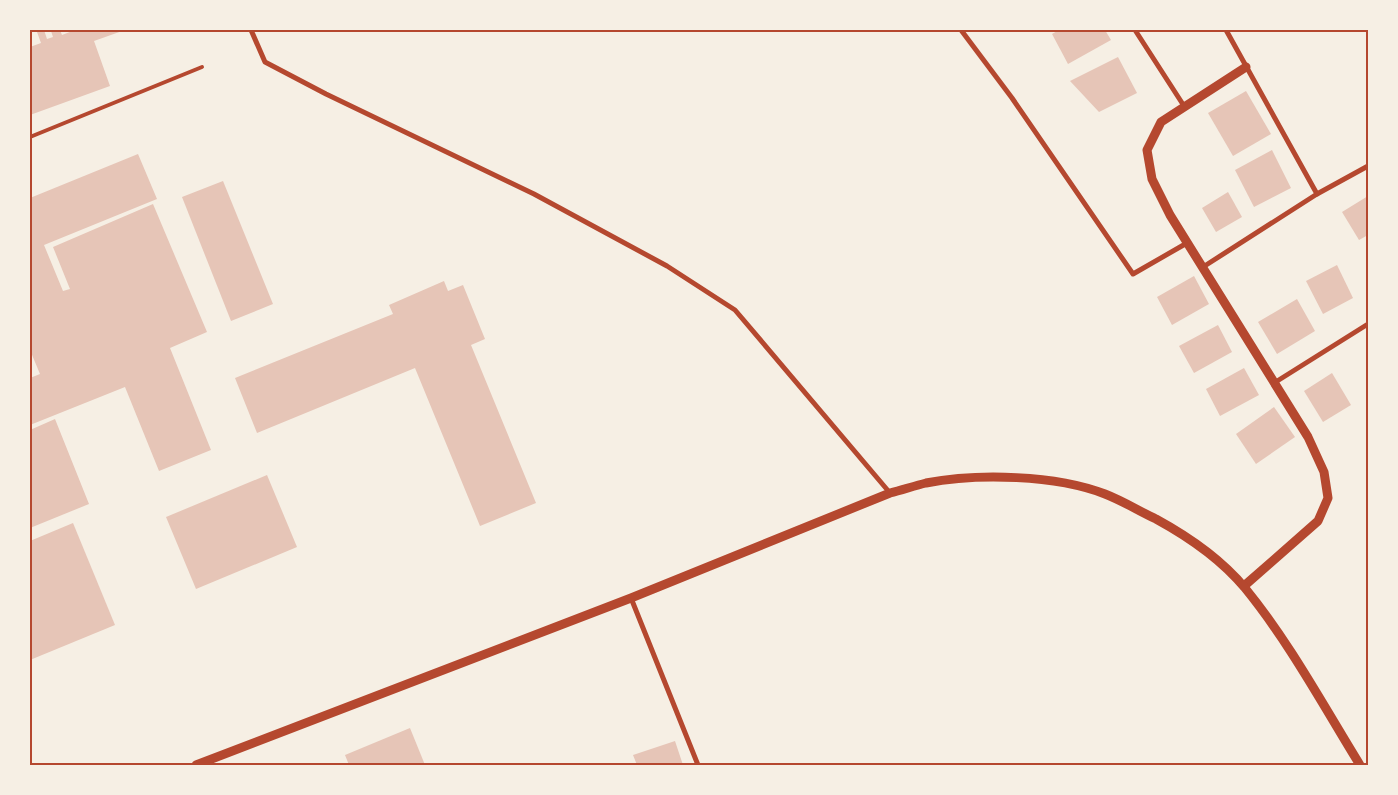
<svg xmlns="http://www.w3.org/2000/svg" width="1398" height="795" viewBox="0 0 1398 795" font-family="Merriweather,serif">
  <rect width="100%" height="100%" fill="#f6efe4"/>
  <g fill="#e6c5b7">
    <path d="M44,30L47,39L53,37L51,31L54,30H60L62,35L75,30H125L94,41L110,86L30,115V47L41,43L37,32Z"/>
    <path d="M1059,30H1105L1111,40L1068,64L1052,34Z"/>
    <path d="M1118,57L1137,93L1099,112L1070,81Z"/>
    <path d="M1246,91L1271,134L1233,156L1208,113Z"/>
    <path d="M1272,150L1291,188L1254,207L1235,170Z"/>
    <path d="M138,154L157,199L44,245L63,291L70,289L53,247L153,204L207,332L170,348L211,450L159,471L125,387L30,425V378L40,374L30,350V198Z"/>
    <path d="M223,181L273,304L231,321L182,197Z"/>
    <path d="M1228,192L1242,217L1216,232L1202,208Z"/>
    <path d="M1368,196V235L1359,240L1342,212Z"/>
    <path d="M1337,265L1353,298L1323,314L1306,281Z"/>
    <path d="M1194,276L1209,304L1172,325L1157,297Z"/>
    <path d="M444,281L448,291L463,285L485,339L471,345L536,503L480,526L415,368L257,433L235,378L393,314L389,305Z"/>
    <path d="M1297,299L1315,331L1277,354L1258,322Z"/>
    <path d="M1218,325L1232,352L1194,373L1179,346Z"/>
    <path d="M1244,368L1259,395L1220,416L1206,389Z"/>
    <path d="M1332,373L1351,405L1323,422L1304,391Z"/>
    <path d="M1274,407L1295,437L1256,464L1236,434Z"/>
    <path d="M55,419L89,504L30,528V430Z"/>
    <path d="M267,475L297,547L196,589L166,517Z"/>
    <path d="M73,523L115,625L30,660V541Z"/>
    <path d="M410,728L425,765H349L345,755Z"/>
    <path d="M675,741L683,765H637L633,755Z"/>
  </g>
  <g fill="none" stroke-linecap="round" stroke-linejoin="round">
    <path stroke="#b5482f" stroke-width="4" d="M30,137L202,67"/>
    <g stroke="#b5482f" stroke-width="5">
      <path d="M251,30L265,62L326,94L534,194L667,266L735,310L890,493"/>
      <path d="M961,30L1012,98L1133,274L1187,243"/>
      <path d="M1135,30L1184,106"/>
      <path d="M1226,30L1317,194"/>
      <path d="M1203,267L1317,194L1368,166"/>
      <path d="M1274,383L1368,324"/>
      <path d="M631,598L698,765"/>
    </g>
    <g stroke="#b5482f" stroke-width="9">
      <path d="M1244,586L1318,521L1328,498L1324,472L1308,437L1170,215L1152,179L1147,150L1161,122L1246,67"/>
      <path d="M196,765L631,598L890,493C902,490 914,486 926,483C978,473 1056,475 1105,494C1123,501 1139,511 1156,519C1189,537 1221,559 1245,588C1289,642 1323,705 1360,765"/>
    </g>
  </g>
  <rect width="1398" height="795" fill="none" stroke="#f6efe4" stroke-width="62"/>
  <rect x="31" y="31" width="1336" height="733" fill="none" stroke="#b5482f" stroke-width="2"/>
</svg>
